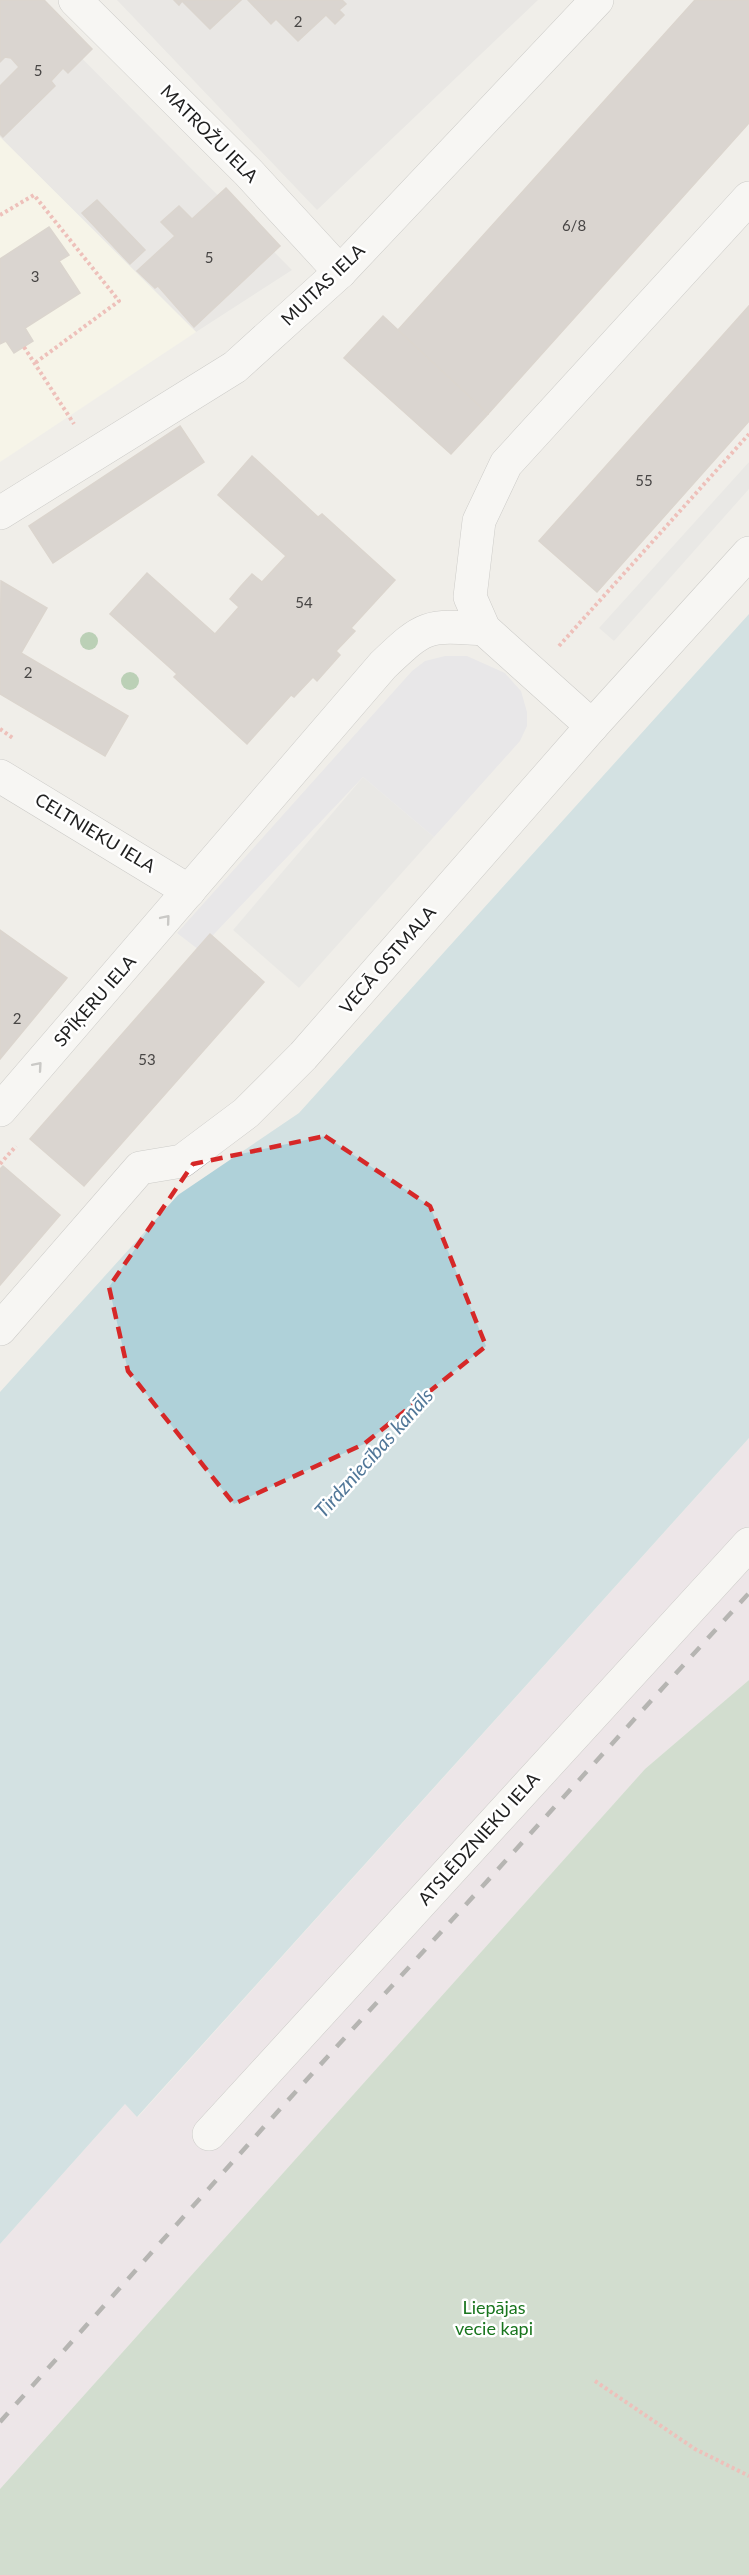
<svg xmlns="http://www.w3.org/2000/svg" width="749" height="2575" viewBox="0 0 749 2575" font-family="Lato,sans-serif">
  <rect width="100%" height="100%" fill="#f0eee9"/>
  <g fill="#dfdede">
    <path d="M0,0H24L292,270L196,332L0,137Z"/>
    <path d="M117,0H538L317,210Z"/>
  </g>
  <path fill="#e9dce7" d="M749,1438V1680L645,1769L0,2489V2244L125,2104L138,2117Z"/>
  <path fill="#fcfbe7" d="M0,137L196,332L0,462Z"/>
  <path fill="#adc7b0" d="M749,1680V2575H0V2489L645,1769Z"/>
  <g fill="#e1e1e1">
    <path d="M749,462V489L614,641L599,628Z"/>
    <path d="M363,777L434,837L299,988L233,930Z"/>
  </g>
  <path fill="#dedee6" d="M445,656H467L505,673L521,691L527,712V726L520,741L434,837L363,777L199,950L177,933L412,671L425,661Z"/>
  <path fill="#afd1d9" d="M749,614V1438L137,2117L125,2104L0,2244V1392L178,1195L299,1113Z"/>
  <g fill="#beb7b2" stroke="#c1b5ad" stroke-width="1.5">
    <path d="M0,0H44L92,49L68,73L63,68L51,81L55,86L3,137L0,134V86L19,67L11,58L5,57L0,62Z"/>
    <path d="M174,0H241L210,29L182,1L179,5Z"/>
    <path d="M248,0H342L346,4L339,10L344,15L335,24L326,15L298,41L276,19L271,24Z"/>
    <path d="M695,0H749V123L488,414L398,330Z"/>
    <path d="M226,188L280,246L194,327L158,286L155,288L137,271L175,236L161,222L179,206L192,219Z"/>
    <path d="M97,200L145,250L130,264L82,213Z"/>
    <path d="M49,227L69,255L59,261L80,293L25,328L33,341L14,353L6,341L0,344V259Z"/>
    <path d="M749,306V421L597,592L539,541Z"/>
    <path d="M383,316L488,414L451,454L344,358Z"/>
    <path d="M180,426L204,462L53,563L29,526Z"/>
    <path d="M252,456L318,517L322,514L395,580L351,628L355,631L336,651L340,655L317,681L313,677L294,697L291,695L247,744L174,677L177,674L110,614L147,573L215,634L239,607L230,599L241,586L252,574L262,582L286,556L218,495Z"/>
    <path d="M1,581L47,608L21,653L128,716L105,756L0,694Z"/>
    <path d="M0,930L67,978L0,1059Z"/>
    <path d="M210,934L264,982L84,1186L30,1139Z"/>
    <path d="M3,1166L60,1215L0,1285V1169Z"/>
  </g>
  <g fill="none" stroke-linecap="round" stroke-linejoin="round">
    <g stroke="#a2a2a2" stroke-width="34">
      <g id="minor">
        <path d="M75,0L248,172L340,272"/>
        <path d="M0,513L235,367L340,272L597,0"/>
        <path d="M592,726L484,629L470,597L479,521L506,464L749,198"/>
        <path d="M0,776L189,891"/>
        <path d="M0,1110L383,665C425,625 426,625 484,629"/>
        <path d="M0,1329L140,1168L182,1161L246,1113L303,1056L592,726L749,553"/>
        <path d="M209,2134L749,1544"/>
      </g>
    </g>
    <g stroke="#ea8780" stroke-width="4" stroke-dasharray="3 3" stroke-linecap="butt">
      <path d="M0,215L34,195L119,301L35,363"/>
      <path d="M24,347L74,424"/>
      <path d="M559,646L749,434"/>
      <path d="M0,729L14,739"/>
      <path d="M0,1164L16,1146"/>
      <path d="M595,2381L695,2449L749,2476"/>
    </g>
    <use href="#minor" stroke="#fff" stroke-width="33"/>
    <path stroke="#6f6f6f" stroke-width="4.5" stroke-dasharray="12 12" stroke-linecap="butt" d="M0,2422L271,2119L749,1593"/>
  </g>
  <g fill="#7aab79">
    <circle cx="89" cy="641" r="9"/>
    <circle cx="130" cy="681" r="9"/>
  </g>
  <defs><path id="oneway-chevron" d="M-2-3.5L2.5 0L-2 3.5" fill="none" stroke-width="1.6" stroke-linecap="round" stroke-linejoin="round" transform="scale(1.5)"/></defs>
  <g stroke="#9b9b9b">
    <use href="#oneway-chevron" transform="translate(166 919) rotate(-50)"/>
    <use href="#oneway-chevron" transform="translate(38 1066) rotate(-49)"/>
  </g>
  <path d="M0 0H749V2575H0ZM325,1136L430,1206L486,1346L364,1444L234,1504L128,1371L109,1287L193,1164Z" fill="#f0eee9" fill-opacity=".55" fill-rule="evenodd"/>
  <path fill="none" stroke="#d62828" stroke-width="4.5" stroke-dasharray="12 8" stroke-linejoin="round" d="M325,1136L430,1206L486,1346L364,1444L234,1504L128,1371L109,1287L193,1164Z"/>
  <g text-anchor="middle" stroke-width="5" stroke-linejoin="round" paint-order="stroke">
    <g font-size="15" fill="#484645">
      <text x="298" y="27">2</text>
      <text x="38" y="76">5</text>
      <text x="574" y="231">6/8</text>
      <text x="209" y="263">5</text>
      <text x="35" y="282">3</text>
      <text x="644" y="486">55</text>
      <text x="304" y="608">54</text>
      <text x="28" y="678">2</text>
      <text x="17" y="1024">2</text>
      <text x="147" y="1065">53</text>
    </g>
    <g font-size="18" fill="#212121" stroke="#fff">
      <text transform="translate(209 134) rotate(45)" y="6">MATROŽU IELA</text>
      <text transform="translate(323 285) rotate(-44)" y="6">MUITAS IELA</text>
      <text transform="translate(95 833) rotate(31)" y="6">CELTNIEKU IELA</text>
      <text transform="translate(388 960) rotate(-49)" y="6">VECĀ OSTMALA</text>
      <text transform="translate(95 1001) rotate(-49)" y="6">SPĪĶERU IELA</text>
      <text transform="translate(479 1839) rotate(-48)" y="6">ATSLĒDZNIEKU IELA</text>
    </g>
    <g font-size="18" fill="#19751e" stroke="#fff">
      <text x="494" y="2314">Liepājas<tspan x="494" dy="21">vecie kapi</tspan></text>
    </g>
    <g font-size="20" font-style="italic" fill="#517798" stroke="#fff">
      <text transform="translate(374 1453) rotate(-48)" y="7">Tirdzniecības kanāls</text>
    </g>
  </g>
</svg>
